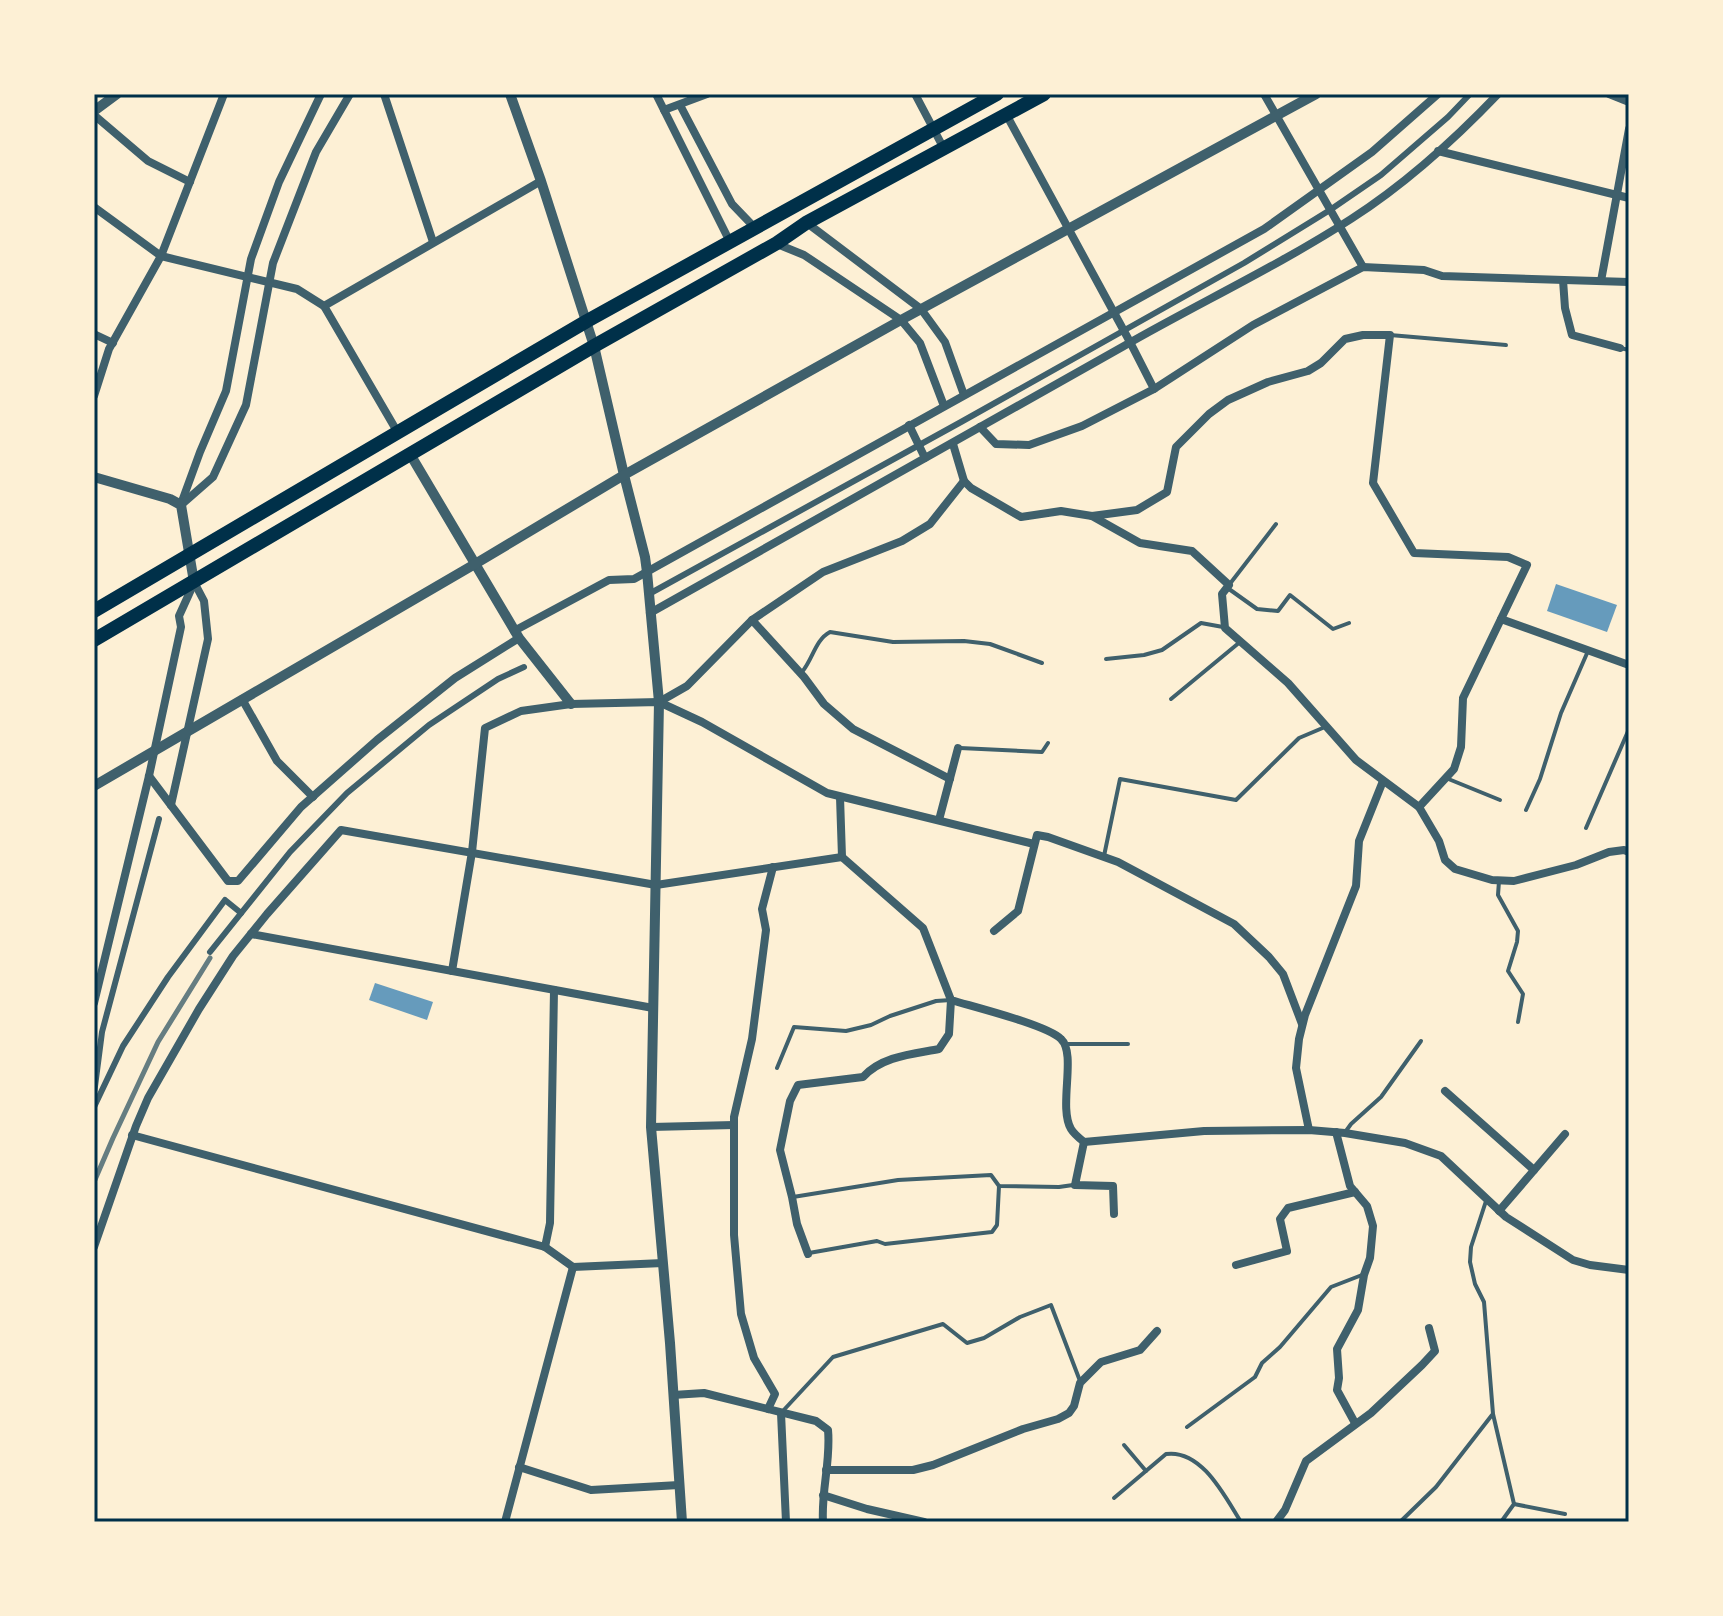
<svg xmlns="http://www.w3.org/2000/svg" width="1723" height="1616" viewBox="0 0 1723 1616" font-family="Inter,sans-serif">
  <rect width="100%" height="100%" fill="#fdf0d5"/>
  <g fill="#669bbc">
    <path d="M1556,584L1617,605L1607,632L1547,611Z"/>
    <path d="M375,983L433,1002L427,1020L369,1000Z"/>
  </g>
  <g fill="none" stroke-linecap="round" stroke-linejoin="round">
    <g stroke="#3f606c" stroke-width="4">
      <path d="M1390,335L1506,345"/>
      <path d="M1620,348L1629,350"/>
      <path d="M1229,585L1276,524"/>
      <path d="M1229,589L1257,609L1278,611L1290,595L1333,629L1349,623"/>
      <path d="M1106,659L1144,655L1162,650L1201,623L1223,627"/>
      <path d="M802,672C813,659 815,640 830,632L893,642L964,641L990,644L1042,663"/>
      <path d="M1171,699L1240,642"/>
      <path d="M960,748L1042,752L1048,743"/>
      <path d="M1446,778L1500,800"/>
      <path d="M1526,810L1540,779L1561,713L1588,651"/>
      <path d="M1586,828L1629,729"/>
      <path d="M1104,856L1120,779L1236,800L1299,738L1325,727"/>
      <path d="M1499,881L1498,895L1518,931L1517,942L1508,971L1523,994L1518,1022"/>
      <path d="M1066,1044H1128"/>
      <path d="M777,1068L794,1027L846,1031L871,1025L890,1016L936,1001L951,1000"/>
      <path d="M1346,1131L1351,1124L1381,1097L1421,1041"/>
      <path d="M793,1197L898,1180L991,1175L999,1186L1059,1187L1073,1185"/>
      <path d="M1486,1201L1471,1247L1470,1262L1475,1284L1484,1302L1493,1414L1514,1504L1501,1522"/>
      <path d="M809,1253L877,1241L885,1244L992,1232L997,1225L999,1186"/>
      <path d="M781,1413L833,1357L943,1324L967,1343L984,1338L1020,1317L1051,1305L1080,1381"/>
      <path d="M1187,1427L1255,1377L1262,1363L1280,1347L1331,1287L1362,1275"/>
      <path d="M1124,1445L1146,1471"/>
      <path d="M1114,1498L1166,1454C1202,1449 1225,1497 1241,1522"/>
      <path d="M1514,1504L1565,1514"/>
      <path d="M1400,1522L1436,1487L1492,1415"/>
    </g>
    <g stroke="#3f606c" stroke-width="6">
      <path d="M649,594L961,422L1244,263L1330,210L1381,175L1448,117L1470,94"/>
      <path d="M210,952L290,852L347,793L429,725L498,679L524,667"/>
      <path d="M94,1094L102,1032L159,819"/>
      <path d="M94,1107L123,1046L168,977L225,900L241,913"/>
    </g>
    <g stroke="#3f606c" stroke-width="8">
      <path d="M384,94L433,242"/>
      <path d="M656,94L730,242"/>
      <path d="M915,94L943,147"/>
      <path d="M1264,94L1363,267"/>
      <path d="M1609,94L1629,102"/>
      <path d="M680,105L732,204L756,229"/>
      <path d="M664,110L707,94"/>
      <path d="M1006,114L1130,342L1154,389"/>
      <path d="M94,115L148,161L190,182"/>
      <path d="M1438,151L1629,198"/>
      <path d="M94,207L161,256L297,289L324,306L398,433"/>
      <path d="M807,223L921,309L945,342L964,395"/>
      <path d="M777,244L804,255L901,320L920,343L944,406"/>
      <path d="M1563,280L1565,308L1572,335L1620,348"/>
      <path d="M1601,281L1629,129"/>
      <path d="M324,306L541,181"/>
      <path d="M94,334L113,343"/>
      <path d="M94,396L109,349L161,256L224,94"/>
      <path d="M909,425L925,458"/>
      <path d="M980,427L996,444L1029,445L1082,426L1154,389L1253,325L1363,267L1424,270L1442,276L1629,282"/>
      <path d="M953,444L964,481L971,488L1021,517L1061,511L1092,516L1140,543L1192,551L1229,585L1222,594L1225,628L1288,683L1356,760L1419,807L1439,841L1445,860L1455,869L1492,880L1514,881L1576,865L1609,852L1624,850L1629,852"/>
      <path d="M181,504L200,452L226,391L251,259L279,182L321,94"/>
      <path d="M181,505L213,477L246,405L273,263L316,152L350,94"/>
      <path d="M1092,516L1137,510L1167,492L1176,447L1209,414L1228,400L1268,382L1308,371L1321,363L1345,339L1363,335H1390L1373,483L1414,553L1508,557L1527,565L1463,698L1461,747L1454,769L1419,807"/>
      <path d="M650,613C808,524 966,435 1124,346C1199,303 1278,266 1351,219C1404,185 1455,139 1498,94"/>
      <path d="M1501,619L1629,665"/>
      <path d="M752,620L804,677L824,704L853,729L950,779"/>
      <path d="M514,631L609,580L634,579L1264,229L1372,152L1438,94"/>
      <path d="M242,699L277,761L313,797"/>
      <path d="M659,702L687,686L752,620L823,572L902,541L930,524L964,481"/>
      <path d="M149,776L228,881H238L301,807L377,740L455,678L519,638"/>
      <path d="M840,797L842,857L923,928L951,1000C974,1007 1047,1025 1061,1039C1077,1054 1058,1107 1071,1129C1074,1134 1079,1138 1084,1142L1204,1131L1309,1130L1345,1133L1405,1143L1441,1156L1506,1217L1573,1260L1590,1265L1629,1270"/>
      <path d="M171,805L208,639L204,601L194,582"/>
      <path d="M939,820L958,748"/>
      <path d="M994,931L1018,911L1037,835L1048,837L1118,862L1234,924L1269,957L1283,974L1302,1024"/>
      <path d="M251,934L653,1008"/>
      <path d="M452,971L472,852L485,728L521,711L571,704L659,702L702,722L827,793L1034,844"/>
      <path d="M94,1003L149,776L181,627L179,616L194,583"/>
      <path d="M1445,1091L1534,1170"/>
      <path d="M651,1127L734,1125"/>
      <path d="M1309,1130L1296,1068L1299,1039L1305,1015L1356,886L1359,841L1383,781"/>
      <path d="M1336,1132L1350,1186L1367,1206L1373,1226L1370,1258L1364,1275L1358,1310L1337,1349L1339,1378L1337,1390L1355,1423"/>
      <path d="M132,1135L545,1247L573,1267L663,1263"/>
      <path d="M1084,1142L1075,1185L1113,1186L1114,1214"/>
      <path d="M1499,1211L1565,1134"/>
      <path d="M94,1247L136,1126L148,1098L199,1009L233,956L267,914L341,830L656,885L842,857"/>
      <path d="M545,1247L550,1223L554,990"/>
      <path d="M808,1254L797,1224L792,1197L780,1150L790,1101L798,1085L863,1077C882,1056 913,1054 939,1049L949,1034L951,1000"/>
      <path d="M1236,1265L1287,1251L1280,1219L1288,1208L1355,1192"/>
      <path d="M673,1395L704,1393L816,1421L828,1430C831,1461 821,1491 823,1522"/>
      <path d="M768,1409L775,1394L754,1358L741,1314L734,1235V1117L752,1039L766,930L762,909L773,867"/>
      <path d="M781,1413L786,1522"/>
      <path d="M519,1467L591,1490L679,1485"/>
      <path d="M826,1470H913L933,1465L1023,1429L1058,1419L1069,1413L1074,1406L1080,1383L1101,1362L1140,1350L1157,1331"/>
      <path d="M823,1495L867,1509L924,1522"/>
      <path d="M505,1522L573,1267"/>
      <path d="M1276,1522L1285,1510L1306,1461L1371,1413L1422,1365L1435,1351L1429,1328"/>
    </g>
    <g stroke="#3f606c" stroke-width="10">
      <path d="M510,94L541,181L594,346L624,475L645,557L647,572L659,702L651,1127L670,1343L682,1522"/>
      <path d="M94,111L117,94"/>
      <path d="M410,454L519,638L571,704"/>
      <path d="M94,477L170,499L181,505L194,582"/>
      <path d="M94,786L475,564L624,475L901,320L1316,94"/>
    </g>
    <g stroke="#003049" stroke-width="14">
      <path d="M94,611L587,321L997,94"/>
      <path d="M94,640L594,346L777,243L806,223L1044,94"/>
    </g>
    <path stroke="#657d81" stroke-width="5" d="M94,1182L113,1138L158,1042L210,958"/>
  </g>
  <rect width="1723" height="1616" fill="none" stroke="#fdf0d5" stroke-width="192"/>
  <rect x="96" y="96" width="1531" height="1424" fill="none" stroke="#003049" stroke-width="3"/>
</svg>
